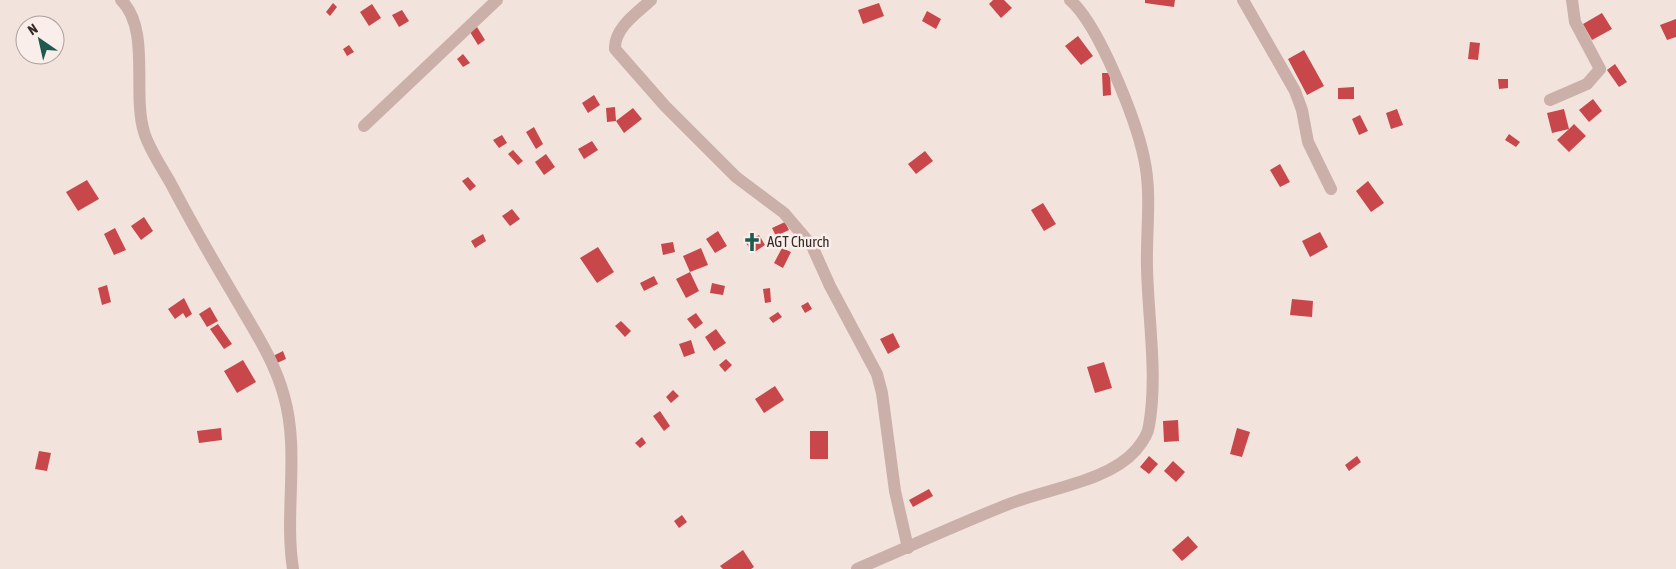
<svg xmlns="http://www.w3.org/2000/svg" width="1676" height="569" viewBox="0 0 1676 569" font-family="'Asap Condensed',sans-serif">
  <rect width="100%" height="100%" fill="#f3e3dd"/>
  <g fill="#c7474b">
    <path d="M993,0H1004L1012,8L1001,18L989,4Z"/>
    <path d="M1145,0H1175L1174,7L1145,3Z"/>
    <path d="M333,3L337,7L330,16L326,12Z"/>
    <path d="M879,3L884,16L863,24L858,10Z"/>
    <path d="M372,4L381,18L369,26L360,12Z"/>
    <path d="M402,10L409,21L399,27L392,15Z"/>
    <path d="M927,11L941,19L936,29L922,21Z"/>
    <path d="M1602,13L1612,29L1592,40L1583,24Z"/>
    <path d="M1676,19V37L1667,40L1660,25Z"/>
    <path d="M477,27L485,40L478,45L470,32Z"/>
    <path d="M1078,36L1093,56L1081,65L1065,46Z"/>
    <path d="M1470,42L1480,43L1478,60L1468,59Z"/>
    <path d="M349,45L354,52L347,56L343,49Z"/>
    <path d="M1304,50L1324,86L1307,95L1288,59Z"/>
    <path d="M463,54L470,63L463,67L457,59Z"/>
    <path d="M1615,64L1627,82L1619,87L1607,70Z"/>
    <path d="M1102,73H1110L1111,95L1103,96Z"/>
    <path d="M1498,79H1508V88L1499,89Z"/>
    <path d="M1354,87V99H1338V88Z"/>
    <path d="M594,95L600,105L588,113L582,103Z"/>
    <path d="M1593,99L1602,111L1589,122L1579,110Z"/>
    <path d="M615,107L616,121L607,122L606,108Z"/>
    <path d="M633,108L642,119L624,133L616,121Z"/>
    <path d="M1397,109L1403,125L1391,129L1386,113Z"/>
    <path d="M1564,109L1569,129L1574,124L1586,136L1569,152L1557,140L1569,129L1552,133L1547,113Z"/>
    <path d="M1360,115L1368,131L1359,135L1352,119Z"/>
    <path d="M534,127L543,144L536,149L526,132Z"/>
    <path d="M1509,134L1520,142L1516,147L1505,140Z"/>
    <path d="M502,135L507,143L499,148L493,140Z"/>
    <path d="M592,141L598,150L584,159L578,149Z"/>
    <path d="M513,150L523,161L518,165L508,154Z"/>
    <path d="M925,151L933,161L916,174L908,164Z"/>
    <path d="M546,154L555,167L544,175L535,162Z"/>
    <path d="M1280,164L1290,182L1280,187L1270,170Z"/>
    <path d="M468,177L476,186L470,191L462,181Z"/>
    <path d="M87,180L99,199L78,211L66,192Z"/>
    <path d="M1368,181L1384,203L1371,212L1356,191Z"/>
    <path d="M1043,203L1056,224L1044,231L1031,210Z"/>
    <path d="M512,209L520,219L510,226L502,216Z"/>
    <path d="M144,217L153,231L141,240L131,226Z"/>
    <path d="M785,222L789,230L776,236L772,228Z"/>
    <path d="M115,228L126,250L114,255L104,234Z"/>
    <path d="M718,231L727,246L715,253L706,239Z"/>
    <path d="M1320,232L1328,247L1310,257L1302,241Z"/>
    <path d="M483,234L486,241L475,248L471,241Z"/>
    <path d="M759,235L765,245L753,253L746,243Z"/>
    <path d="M673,242L675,252L663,255L661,244Z"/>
    <path d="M598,247L614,272L597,283L580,258Z"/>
    <path d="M701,248L708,265L690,272L683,256Z"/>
    <path d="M782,248L791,252L783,268L774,263Z"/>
    <path d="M690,272L699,291L686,298L676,279Z"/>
    <path d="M654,276L658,284L644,291L640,283Z"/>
    <path d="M712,283L725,286L723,295L710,293Z"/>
    <path d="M107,285L111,302L102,305L98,288Z"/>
    <path d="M770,288L771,302L765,303L763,289Z"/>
    <path d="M184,298L192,314L186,318L183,313L175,319L168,309Z"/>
    <path d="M1292,299L1313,301L1312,317L1290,315Z"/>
    <path d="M808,302L812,309L805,313L801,306Z"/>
    <path d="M210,307L218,321L207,327L199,314Z"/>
    <path d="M778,312L782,317L773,323L769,318Z"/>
    <path d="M696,313L703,323L695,329L687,319Z"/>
    <path d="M621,321L631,331L625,337L615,326Z"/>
    <path d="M218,324L232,344L224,349L210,329Z"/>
    <path d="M716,329L726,343L714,351L705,337Z"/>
    <path d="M893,333L900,347L888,354L880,339Z"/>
    <path d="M691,340L695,353L684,357L679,344Z"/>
    <path d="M283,351L286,359L277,363L273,356Z"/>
    <path d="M726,359L732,365L725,372L719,365Z"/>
    <path d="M243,360L256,382L237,393L224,371Z"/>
    <path d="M1104,362L1112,388L1095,393L1087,367Z"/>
    <path d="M775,386L784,400L764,413L755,399Z"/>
    <path d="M673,390L679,396L671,403L666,397Z"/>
    <path d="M660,411L670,426L664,431L653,416Z"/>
    <path d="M1178,420L1179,441L1164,442L1163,421Z"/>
    <path d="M221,428L222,440L199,443L197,431Z"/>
    <path d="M1237,428L1250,432L1242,457L1230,454Z"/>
    <rect x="810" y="431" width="18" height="28"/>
    <path d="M642,437L646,443L640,448L635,443Z"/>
    <path d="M39,451L51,453L47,471L35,469Z"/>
    <path d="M1149,456L1158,464L1149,474L1140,467Z"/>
    <path d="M1357,456L1361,462L1349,471L1345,465Z"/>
    <path d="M1173,461L1185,472L1176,482L1164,471Z"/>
    <path d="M929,489L933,496L913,507L909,500Z"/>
    <path d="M682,515L687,522L679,528L674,521Z"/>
    <path d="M1188,536L1198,547L1182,561L1172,550Z"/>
    <path d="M743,550L754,567L751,569H723L720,566Z"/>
  </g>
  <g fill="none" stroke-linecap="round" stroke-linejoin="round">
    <g stroke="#cbafa9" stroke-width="12">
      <path d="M121,0C151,29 132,93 144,132C149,149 161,166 170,182C190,220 211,257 233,294C252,327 274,359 284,396C300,452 284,512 293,569"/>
      <path d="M651,0C637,13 614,28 615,49L665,106L736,177L784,213L812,246L830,286L877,374L882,393L895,491L908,548"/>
      <path d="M1243,0L1295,91L1302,110L1308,142L1331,189"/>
      <path d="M1550,100L1587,84L1600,69L1575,22L1572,0"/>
      <path d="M364,126L497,0"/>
      <path d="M857,569C906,548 954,526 1004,506C1043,489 1107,483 1136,450C1141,444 1148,434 1149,426C1158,375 1148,319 1147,267C1146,230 1152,194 1144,158C1136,120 1099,25 1070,0"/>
    </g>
  </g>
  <defs>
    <g id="church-bare" transform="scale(1.5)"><path d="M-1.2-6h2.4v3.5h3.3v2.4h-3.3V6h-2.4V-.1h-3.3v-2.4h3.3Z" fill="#1e5a4e" stroke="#faeeea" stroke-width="2.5" paint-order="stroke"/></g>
  </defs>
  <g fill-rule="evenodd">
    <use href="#church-bare" x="752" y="242"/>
  </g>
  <g text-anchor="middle" stroke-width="5" stroke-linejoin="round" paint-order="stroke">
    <g font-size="15" fill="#382929" stroke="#faeeea" text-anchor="start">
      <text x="767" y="247">AGT Church</text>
    </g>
  </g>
  <g transform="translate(40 40) rotate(326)"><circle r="24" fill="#faeeea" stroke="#ac9f9d"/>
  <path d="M0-4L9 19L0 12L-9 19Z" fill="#1e5a4e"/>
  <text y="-8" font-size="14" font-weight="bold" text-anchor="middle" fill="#382929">N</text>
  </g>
</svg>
